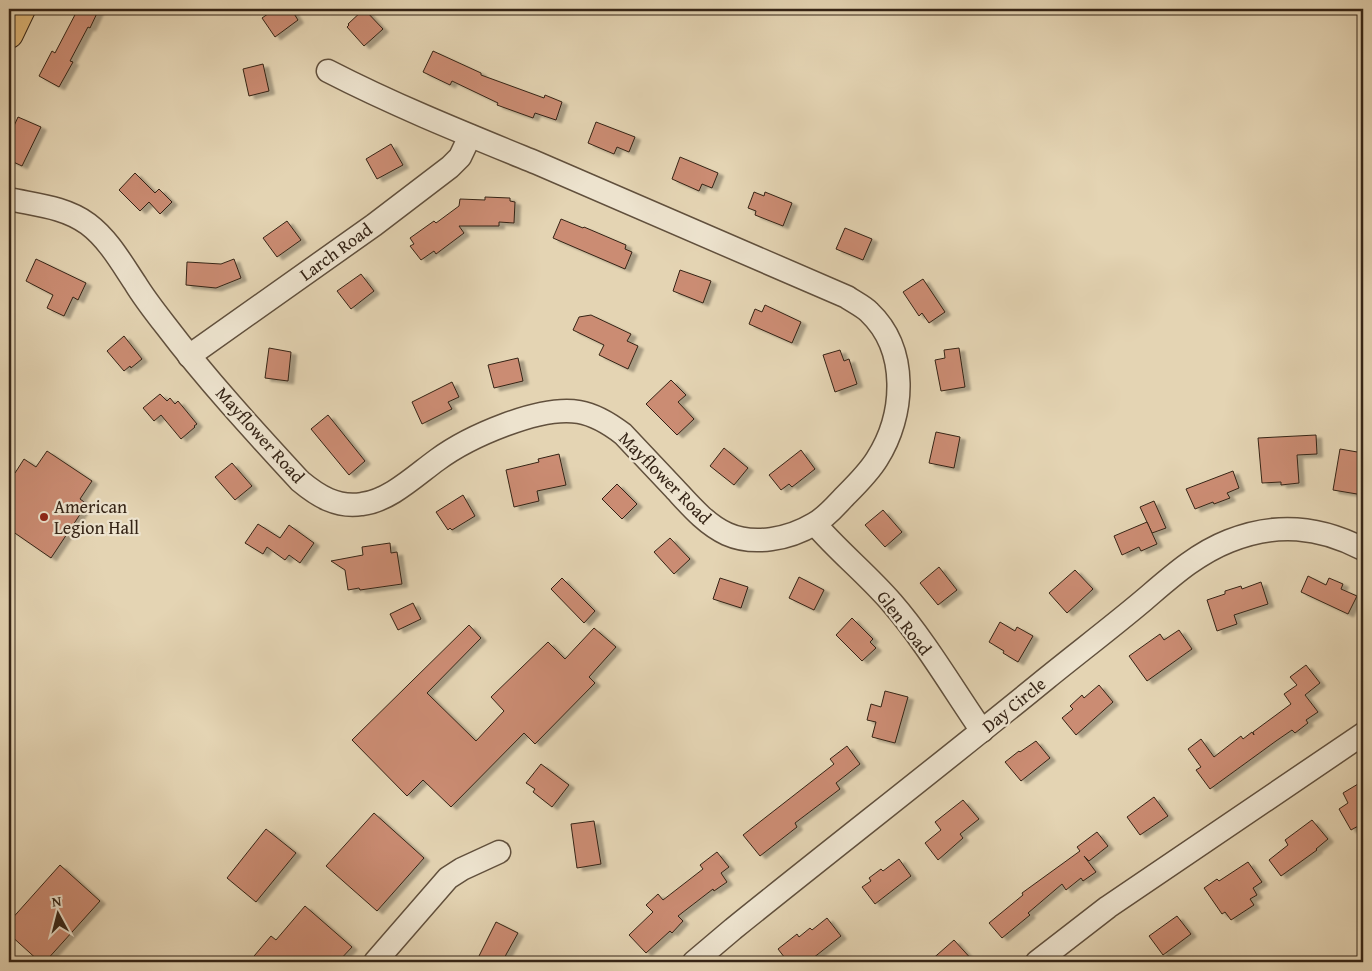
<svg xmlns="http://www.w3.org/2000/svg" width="1372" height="971" viewBox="0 0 1372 971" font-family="'Gentium Book Plus',serif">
  <defs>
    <filter id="shadow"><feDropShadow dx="5.5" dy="3" stdDeviation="1" flood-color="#0004"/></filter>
  </defs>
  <rect width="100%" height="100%" fill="#e4d4b3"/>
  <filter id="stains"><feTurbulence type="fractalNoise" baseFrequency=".004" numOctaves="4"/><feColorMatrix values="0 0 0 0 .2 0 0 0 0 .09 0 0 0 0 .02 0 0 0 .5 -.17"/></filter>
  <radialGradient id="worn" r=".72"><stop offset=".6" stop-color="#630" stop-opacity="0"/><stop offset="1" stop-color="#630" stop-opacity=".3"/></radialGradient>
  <g fill="#cb8c73" stroke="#352416" filter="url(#shadow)">
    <path d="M78,9H99L90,28L88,27L70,61L73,62L59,87L39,76L52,51L55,53Z"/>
    <path d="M275,9H291L298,20L275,37L262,18Z"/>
    <path d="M364,9L383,29L364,46L347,27L349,25L348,24Z"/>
    <path d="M433,51L481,73V75L544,98L545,95L562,102L556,120L535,113L533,118L497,105L498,103L452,81L450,85L423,72Z"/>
    <path d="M263,64L269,91L249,96L243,69Z"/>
    <path d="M18,117L41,127L22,166L9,160V137Z"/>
    <path d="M596,122L635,137L629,152L617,147L614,154L588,143Z"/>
    <path d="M391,144L403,165L377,179L366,159Z"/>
    <path d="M680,157L718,173L712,188L702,184L699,191L672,179Z"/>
    <path d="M135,173L155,193L159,189L172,202L160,214L149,202L140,211L119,190Z"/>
    <path d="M754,192L764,196L765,192L792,203L783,226L755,215L756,211L748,208Z"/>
    <path d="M485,197L510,198V201L515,202L514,223L499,222V226H459L464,233L436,254L434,251L421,260L410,246L414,244L410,238L434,221L436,223L459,206L460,199L485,200Z"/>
    <path d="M561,219L583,228L584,227L626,245L625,249L632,252L625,269L553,238Z"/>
    <path d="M287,221L301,240L277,257L263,238Z"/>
    <path d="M845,228L872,239L863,260L836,249Z"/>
    <path d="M36,259L86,283L78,300L73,297L64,316L47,308L53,295L26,281Z"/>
    <path d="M234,259L241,278L216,288L186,285L187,262L221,264Z"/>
    <path d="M680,270L711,281L703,303L673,291Z"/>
    <path d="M361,274L374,291L351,309L337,291Z"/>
    <path d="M923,279L945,312L929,323L922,313L919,316L903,292Z"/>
    <path d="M765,305L801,322L792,343L749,324L755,309L762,312Z"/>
    <path d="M591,315L631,334L627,341L638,346L628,369L599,355L604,345L573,330L579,317Z"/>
    <path d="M124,336L142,359L131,368L130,366L124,371L107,351Z"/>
    <path d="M269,348L291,352L288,381L265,378Z"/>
    <path d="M959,348L965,387L941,391L935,360L945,358L944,350Z"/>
    <path d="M840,350L844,361L849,359L857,384L835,392L823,355Z"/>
    <path d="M518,358L523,381L494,388L488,365Z"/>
    <path d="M671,380L686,395L678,402L694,419L677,435L646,404Z"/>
    <path d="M452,382L459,397L448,402L452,409L422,424L412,402Z"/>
    <path d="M160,394L167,401L170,398L175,404L178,401L197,424L194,426L195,427L181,439L161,415L154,421L143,408Z"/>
    <path d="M328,415L365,461L349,475L311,429Z"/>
    <path d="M936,432L960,437L954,468L929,463Z"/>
    <path d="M1316,435L1317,454L1297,455L1299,483L1281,485V482L1262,483L1258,438Z"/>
    <path d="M724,448L748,468L734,485L710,466Z"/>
    <path d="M1340,449L1363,453V495L1333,490Z"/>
    <path d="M801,450L815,469L792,487L789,484L781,490L769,475Z"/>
    <path d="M47,451L92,481L80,499L87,504L51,558L9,529V469L15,473L24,459L36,467Z"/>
    <path d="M559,454L566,485L537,491L539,501L514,507L506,470L539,462L538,459Z"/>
    <path d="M232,463L252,486L235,500L215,477Z"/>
    <path d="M1233,471L1239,488L1227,493L1230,498L1214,504L1213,502L1195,509L1186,489Z"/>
    <path d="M617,484L637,504L622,519L602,499Z"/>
    <path d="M463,495L475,516L452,530L450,528L448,530L436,512Z"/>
    <path d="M1154,501L1166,528L1152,533L1140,507Z"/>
    <path d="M883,510L902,532L885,547L865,525Z"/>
    <path d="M1147,522L1157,544L1141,551L1139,547L1122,555L1114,536Z"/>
    <path d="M258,524L280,538L289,525L314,543L300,563L289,555L285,560L267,547L263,554L245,543Z"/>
    <path d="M670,538L690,559L674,574L654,552Z"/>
    <path d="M390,543L391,553L397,552L402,584L360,590L359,588L348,590L345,570L331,561L363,555L362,547Z"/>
    <path d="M939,567L957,590L938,605L920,583Z"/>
    <path d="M1075,570L1093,589L1067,613L1049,593Z"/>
    <path d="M1308,576L1326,585L1329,578L1343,584L1341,589L1357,596L1348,614L1301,592Z"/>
    <path d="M799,577L824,590L814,610L789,598Z"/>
    <path d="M562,578L595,611L584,623L551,589Z"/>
    <path d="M720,578L748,587L741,608L713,599Z"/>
    <path d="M1261,582L1268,604L1234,615L1237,624L1217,631L1207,600L1225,594V591L1241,586L1242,589Z"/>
    <path d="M413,603L421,619L398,630L390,614Z"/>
    <path d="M852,618L873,639L870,642L876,648L862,661L836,635Z"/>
    <path d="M1000,622L1015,631L1017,627L1033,636L1018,662L1003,653L1004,651L989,642Z"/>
    <path d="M469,625L481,638L427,693L476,741L504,711L491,697L548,642L565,659L594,628L616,647L589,677L595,683L535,744L524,733L451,807L423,780L407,796L352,740Z"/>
    <path d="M1179,630L1192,649L1147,681L1129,656L1160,634L1164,640Z"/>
    <path d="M1306,665L1320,683L1305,695L1318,712L1306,720L1308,723L1295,733L1292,730L1276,741L1210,789L1196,770L1201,767L1188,749L1201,739L1214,757L1241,736L1243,739L1252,732L1254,735L1253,732L1291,704L1284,694L1297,685L1290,677Z"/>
    <path d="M1099,685L1113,702L1076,735L1062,718L1073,709L1070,706L1082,695L1084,698Z"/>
    <path d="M885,691L908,697L895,743L872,737L876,722L867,720L871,704L881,707Z"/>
    <path d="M1036,741L1050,758L1021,781L1005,762L1019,751L1020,752Z"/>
    <path d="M847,746L860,764L836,783L840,789L795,823L797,827L760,856L743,835L834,764L830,759Z"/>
    <path d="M541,764L569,785L552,807L533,792L535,789L526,783Z"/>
    <path d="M1363,781V831L1360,825L1351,830L1339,809L1348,803L1343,793Z"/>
    <path d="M1154,797L1168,816L1140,835L1127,817Z"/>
    <path d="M963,800L979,819L960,834L963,838L938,860L925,843L941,830L935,822Z"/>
    <path d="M374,813L424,858L377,911L326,866Z"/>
    <path d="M1312,820L1328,839L1316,849L1317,850L1281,876L1269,860L1288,845L1285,840Z"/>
    <path d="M594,821L601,864L577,868L571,824Z"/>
    <path d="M266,829L296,853L256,902L227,878Z"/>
    <path d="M1097,832L1108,846L1089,861L1084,856L1096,872L1083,881L1081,878L1066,890L1062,884L1028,913L1030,915L1002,938L989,923L1023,895L1022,893L1080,851L1077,847Z"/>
    <path d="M717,852L729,867L721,873L727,882L714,891L713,889L678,916L683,921L672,933L670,931L646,953L629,935L653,912L646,905L658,894L663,900L703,869L700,865Z"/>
    <path d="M899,859L911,876L875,904L862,887L871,881L869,878L881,869L883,871Z"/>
    <path d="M1248,862L1262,882L1253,888L1257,895L1250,899L1254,905L1231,920L1225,912L1222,914L1204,888L1217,879L1219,881Z"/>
    <path d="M60,865L100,901L45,962H40L9,934V922Z"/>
    <path d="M305,906L352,947L338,962H249L271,936L276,940Z"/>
    <path d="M1177,916L1191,934L1163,955L1149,936Z"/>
    <path d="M827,918L841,936L808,962H788L778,949L797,934L799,937L810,928L812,930Z"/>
    <path d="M496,922L518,933L502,962H476Z"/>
    <path d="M954,940L974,962H929Z"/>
  </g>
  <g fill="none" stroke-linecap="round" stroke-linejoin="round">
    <g stroke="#61503d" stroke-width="25">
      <g id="street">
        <path d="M9,199C36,205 65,207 88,224C108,239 121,262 135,283C144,298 155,312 166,326C207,380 254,431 300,481C318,496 337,508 362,504C389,501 415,476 437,460C468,437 540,405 579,412C596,415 610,424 623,434C640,452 656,469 673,487C688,503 705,524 727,534C754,546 789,539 814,524C827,517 837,504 847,494C858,483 869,472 877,459C905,415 909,350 869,312C863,306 854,302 847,297C743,253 640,207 537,163C466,134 396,106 328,71"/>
        <path d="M189,356L374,225L450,167L460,157L470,136"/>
        <path d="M815,524C839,552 868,575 892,603C925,641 953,689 982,731"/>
        <path d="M375,962L448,878L462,869L499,852"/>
        <path d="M694,962L733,929C837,845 943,763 1047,678C1079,652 1112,627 1144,600C1171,577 1196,554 1229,541C1276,522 1319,526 1363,549"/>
        <path d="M1037,962L1108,907L1363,734"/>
      </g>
    </g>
    <g stroke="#352416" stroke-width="30">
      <path id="primary" d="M9,34L21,9"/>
    </g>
    <use href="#street" stroke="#ede3ce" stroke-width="22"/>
    <use href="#primary" stroke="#e2ba7a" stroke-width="28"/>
  </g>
  <circle fill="#8f2418" stroke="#ede3ce" stroke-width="2" cx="44" cy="517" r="5"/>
  <g text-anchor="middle" stroke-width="4.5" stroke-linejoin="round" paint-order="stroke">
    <g font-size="18" fill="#352416" stroke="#ede3ce">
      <text transform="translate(336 252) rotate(-36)" y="6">Larch Road</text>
      <text transform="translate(260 435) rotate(48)" y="6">Mayflower Road</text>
      <text transform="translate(665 478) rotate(45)" y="6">Mayflower Road</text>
      <text transform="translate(904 623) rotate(52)" y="6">Glen Road</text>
      <text transform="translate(1014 705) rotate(-39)" y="6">Day Circle</text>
    </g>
    <g font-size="18" fill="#352416" stroke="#ede3ce" text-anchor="start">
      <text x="54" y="513">American<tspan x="54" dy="21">Legion Hall</tspan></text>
    </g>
  </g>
  <rect width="1372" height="971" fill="none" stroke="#e4d4b3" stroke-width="30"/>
  <rect x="10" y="10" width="1352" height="951" fill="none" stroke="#352416" stroke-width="2.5"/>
  <rect x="15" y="15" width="1342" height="941" fill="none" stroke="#352416"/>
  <g transform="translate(58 914) rotate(353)" stroke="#ede3ce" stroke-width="4" paint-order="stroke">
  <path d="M0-4L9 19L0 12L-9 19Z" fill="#352416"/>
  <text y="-8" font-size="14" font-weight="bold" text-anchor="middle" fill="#352416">N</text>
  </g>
  <rect width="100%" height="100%" filter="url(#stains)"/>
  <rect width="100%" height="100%" fill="url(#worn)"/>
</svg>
